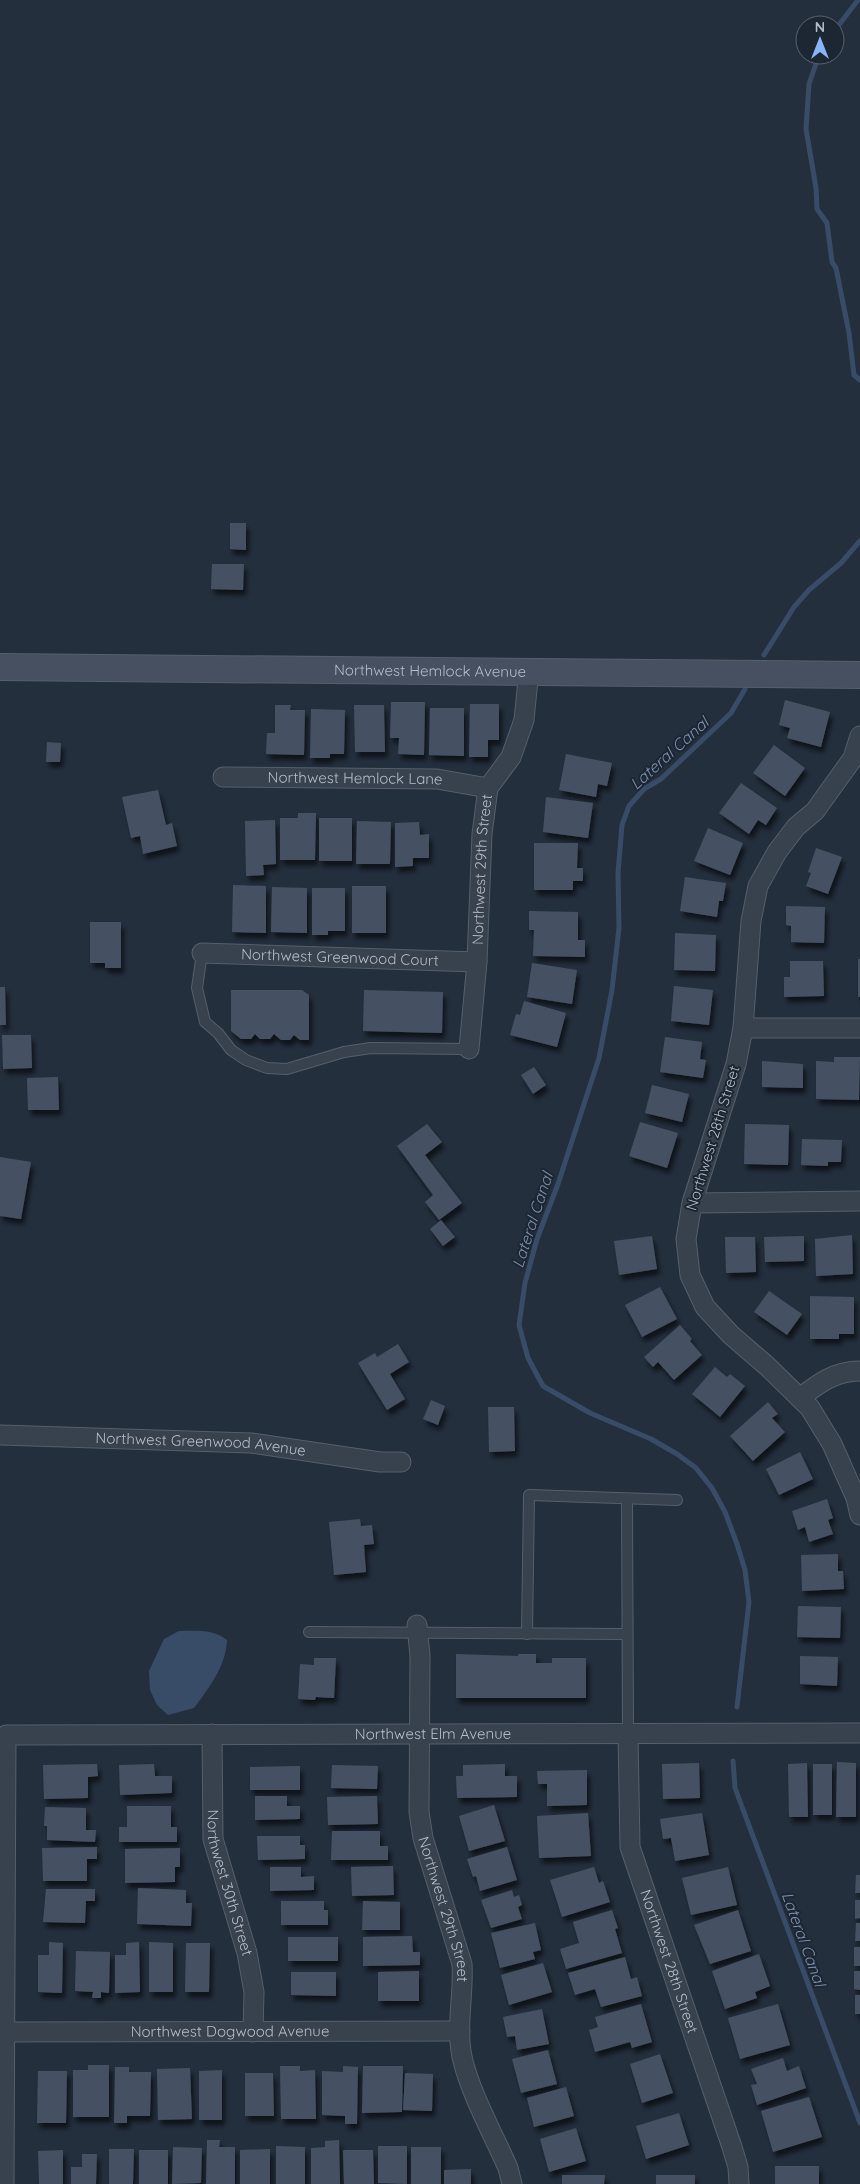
<svg xmlns="http://www.w3.org/2000/svg" width="860" height="2184" viewBox="0 0 860 2184" font-family="Quicksand,sans-serif">
  <defs>
    <filter id="shadow"><feDropShadow dx="3" dy="5.5" stdDeviation="2.5" flood-color="#0009"/></filter>
  </defs>
  <rect width="100%" height="100%" fill="#242f3e"/>
  <path fill="#394c67" d="M179,1631C196,1631 213,1629 227,1640C226,1666 209,1688 194,1708L168,1715L157,1705L150,1690L149,1671L164,1639Z"/>
  <g fill="none" stroke-linecap="round" stroke-linejoin="round">
    <g stroke="#394c67" stroke-width="5">
      <path d="M835,30L858,0"/>
      <path d="M819,55L809,84L806,129L816,188L817,209L827,223L832,262L836,268L849,333L854,375L860,380"/>
      <path d="M764,655L794,607L809,590L841,563L860,541"/>
      <path d="M737,1707L749,1602L745,1570L737,1544L725,1512L712,1488L696,1468L677,1454L651,1439L590,1413L543,1386L528,1358L519,1325L525,1283L537,1239L558,1184L599,1058L612,990L619,928L618,873L622,825L629,806L644,789L661,779L731,713L745,689"/>
      <path d="M733,1761L735,1788L860,2123"/>
    </g>
  </g>
  <g fill="#455162" filter="url(#shadow)">
    <path d="M230,523H246V550L230,549Z"/>
    <path d="M212,564H244L243,590L211,589Z"/>
    <path d="M785,700L830,712L821,747L787,738L790,728L779,725Z"/>
    <path d="M391,702H425L424,755L398,754L399,738H390Z"/>
    <path d="M470,704H499V740H488V757H469Z"/>
    <path d="M275,705H291L290,710H305L304,755L266,754L267,733H275Z"/>
    <path d="M354,705H384L385,752H355Z"/>
    <path d="M430,708H464V756L429,755Z"/>
    <path d="M311,709L345,710L344,754H330V758H310Z"/>
    <path d="M47,742L61,743L60,762H46Z"/>
    <path d="M774,745L805,768L785,796L753,773Z"/>
    <path d="M566,754L612,763L607,786L598,784L596,797L559,790Z"/>
    <path d="M741,783L777,808L766,825L758,820L749,834L719,813Z"/>
    <path d="M158,790L166,825L172,823L177,846L143,854L140,836L131,838L122,797Z"/>
    <path d="M546,797L593,803L588,838L543,832Z"/>
    <path d="M298,813H316L315,860H280V818H298Z"/>
    <rect x="319" y="818" width="33" height="43"/>
    <path d="M275,820L276,864L263,865L264,875L246,876L245,821Z"/>
    <path d="M357,821L391,822L390,864H356Z"/>
    <path d="M419,822L420,835L429,834V858H413V866L395,867V823Z"/>
    <path d="M708,828L743,843L730,875L694,861Z"/>
    <path d="M534,843H578L577,868H583V881H573V890H534Z"/>
    <path d="M816,848L842,857L828,894L806,886L811,873L808,872Z"/>
    <path d="M685,877L726,883L723,901H719L717,917L680,911Z"/>
    <path d="M233,885L266,886V933L232,932Z"/>
    <rect x="352" y="886" width="34" height="47"/>
    <path d="M272,887L307,888V933L271,932Z"/>
    <path d="M312,888H345V931H328V935H312Z"/>
    <path d="M786,906L825,907L824,943L791,942V926L786,925Z"/>
    <path d="M529,911L578,912V940H585V957L533,956L534,930H529Z"/>
    <path d="M90,922H121V968H105V963H90Z"/>
    <path d="M675,933L716,935L715,971L674,970Z"/>
    <rect x="858" y="959" width="2" height="38"/>
    <path d="M790,961H823L824,996L784,997V977H790Z"/>
    <path d="M532,963L577,970L572,1004L527,997Z"/>
    <path d="M674,986L713,990L709,1025L671,1021Z"/>
    <path d="M0,987H5L6,1025H0Z"/>
    <path d="M231,990H302L309,995V1040H300L294,1035L290,1040H281L274,1034L270,1039H260L255,1034L251,1039H241L231,1031Z"/>
    <path d="M364,990L443,992L442,1033L363,1031Z"/>
    <path d="M524,1001L566,1013L557,1047L510,1035L516,1014L520,1015Z"/>
    <path d="M2,1035H31L32,1068L3,1069Z"/>
    <path d="M665,1037L702,1042L700,1059L706,1060L703,1078L660,1072Z"/>
    <path d="M834,1057H860L859,1100L816,1099V1061L834,1062Z"/>
    <path d="M762,1061L803,1064V1088L762,1087Z"/>
    <path d="M534,1067L546,1085L533,1094L521,1075Z"/>
    <path d="M58,1077L59,1110H28L27,1078Z"/>
    <path d="M652,1085L689,1094L682,1122L645,1113Z"/>
    <path d="M640,1122L678,1133L667,1168L629,1156Z"/>
    <path d="M427,1124L442,1142L425,1155L462,1203L439,1220L425,1202L433,1195L397,1146Z"/>
    <path d="M745,1124L789,1125L788,1165L744,1164Z"/>
    <path d="M802,1139L842,1140L841,1162H828V1166L801,1165Z"/>
    <path d="M0,1157L31,1162L21,1219L0,1216Z"/>
    <path d="M441,1220L455,1237L443,1246L430,1229Z"/>
    <path d="M852,1235L853,1274L816,1276L815,1239Z"/>
    <path d="M652,1236L657,1269L619,1275L614,1241Z"/>
    <path d="M804,1236V1261L765,1262L764,1237Z"/>
    <path d="M725,1237H755L756,1272L726,1273Z"/>
    <path d="M660,1287L677,1319L642,1337L625,1305Z"/>
    <path d="M769,1291L802,1314L787,1335L754,1312Z"/>
    <path d="M810,1296L854,1297V1334H839V1339H810Z"/>
    <path d="M680,1325L692,1339L690,1341L702,1355L674,1380L658,1362L653,1367L644,1357Z"/>
    <path d="M398,1344L409,1362L390,1374L405,1399L387,1410L358,1363L375,1353L377,1357Z"/>
    <path d="M715,1367L727,1377L730,1374L745,1386L720,1417L692,1394Z"/>
    <path d="M431,1400L445,1406L438,1425L423,1419Z"/>
    <path d="M768,1402L778,1414L772,1418L785,1432L753,1461L730,1436Z"/>
    <path d="M488,1407H514L515,1451L489,1452Z"/>
    <path d="M800,1452L813,1479L779,1495L766,1469Z"/>
    <path d="M827,1499L833,1518L828,1520L833,1534L809,1542L805,1527L798,1530L792,1511Z"/>
    <path d="M360,1519L361,1526L372,1525L374,1544L364,1545L366,1572L334,1575L329,1522Z"/>
    <path d="M838,1554V1571H843L844,1589L802,1591L801,1555Z"/>
    <path d="M798,1606L841,1607L840,1638L797,1637Z"/>
    <path d="M456,1654L518,1656V1654H536V1663H552V1658H586V1698H456Z"/>
    <path d="M800,1656L838,1657L837,1686L800,1684Z"/>
    <path d="M314,1658H336L334,1698L316,1697L315,1700L298,1699L300,1664L314,1665Z"/>
    <path d="M837,1762L856,1763V1817H836Z"/>
    <path d="M699,1763L700,1798L663,1799L662,1764Z"/>
    <path d="M807,1763L808,1817H789L788,1764Z"/>
    <path d="M97,1764L98,1776L88,1777V1798L44,1799L43,1765Z"/>
    <path d="M154,1764L155,1776H172V1793L120,1795L119,1765Z"/>
    <path d="M505,1764V1776H517V1797L457,1798L456,1776H463V1765Z"/>
    <rect x="813" y="1764" width="19" height="51"/>
    <path d="M332,1765L378,1766L377,1789L331,1788Z"/>
    <path d="M300,1766V1790H250V1767Z"/>
    <path d="M587,1770V1805L547,1806V1784H538L537,1771Z"/>
    <path d="M255,1796H287V1806H300V1819L255,1820Z"/>
    <path d="M377,1796L378,1824L328,1825L327,1797Z"/>
    <path d="M494,1805L505,1841L469,1851L459,1816Z"/>
    <path d="M127,1806H171V1827H177V1842H119V1827H127Z"/>
    <path d="M45,1807L86,1808V1830H96L95,1842L47,1840V1826H44Z"/>
    <path d="M588,1813L591,1856L539,1858L537,1816Z"/>
    <path d="M702,1813L709,1855L675,1861L671,1838L663,1839L660,1819Z"/>
    <path d="M332,1831H380V1846H388V1860H331Z"/>
    <path d="M257,1836H300V1845H305V1859L258,1860Z"/>
    <path d="M97,1847V1859H87V1881H43L42,1848Z"/>
    <path d="M507,1847L517,1880L480,1891L476,1876L473,1877L467,1859Z"/>
    <path d="M180,1848V1867H175V1882L125,1883V1849Z"/>
    <path d="M393,1866L394,1895L352,1896L351,1867Z"/>
    <path d="M270,1867H301V1877L314,1876V1890L270,1891Z"/>
    <path d="M594,1867L599,1883L603,1881L610,1902L562,1917L550,1880Z"/>
    <path d="M728,1867L737,1905L691,1915L682,1878Z"/>
    <path d="M856,1875H860V1893H855Z"/>
    <path d="M138,1888L186,1890V1903H192L191,1926L137,1924Z"/>
    <path d="M46,1889H95V1901H86L85,1923L43,1922Z"/>
    <path d="M512,1890L514,1897L519,1895L522,1905L518,1907L522,1919L491,1928L481,1900Z"/>
    <path d="M855,1900H860V1918L855,1919Z"/>
    <path d="M281,1901H324V1910H328V1925H281Z"/>
    <path d="M363,1901L400,1902V1930H362Z"/>
    <path d="M612,1910L618,1928L615,1929L622,1953L566,1969L560,1949L579,1943L573,1922Z"/>
    <path d="M738,1910L751,1951L710,1964L694,1925Z"/>
    <path d="M535,1923L541,1950L533,1952L535,1959L500,1968L491,1933Z"/>
    <path d="M856,1923H860V1941H855Z"/>
    <path d="M412,1936L413,1952H420V1965L363,1966V1937Z"/>
    <rect x="288" y="1937" width="50" height="24"/>
    <path d="M49,1942L63,1943L62,1993L38,1992V1955H49Z"/>
    <path d="M139,1942L140,1992L115,1993V1955H126V1943Z"/>
    <path d="M149,1942L173,1943V1992H149Z"/>
    <path d="M186,1943H210L209,1992H185Z"/>
    <rect x="854" y="1947" width="6" height="19"/>
    <path d="M76,1951L110,1952L109,1993L101,1992V1998H92L93,1992L75,1991Z"/>
    <path d="M759,1954L770,1986L755,1992L757,1998L725,2009L712,1971Z"/>
    <path d="M625,1957L631,1979L637,1977L642,1996L601,2007L595,1989L575,1995L568,1973Z"/>
    <path d="M543,1963L552,1992L509,2005L501,1975Z"/>
    <path d="M419,1971V2001H378V1972Z"/>
    <path d="M854,1971H860V1990L854,1989Z"/>
    <path d="M291,1972H336V1996L291,1995Z"/>
    <rect x="855" y="1995" width="5" height="19"/>
    <path d="M641,2004L652,2042L632,2048L630,2042L595,2052L589,2030L598,2027L595,2017Z"/>
    <path d="M778,2004L790,2045L740,2059L728,2018Z"/>
    <path d="M542,2009L549,2044L517,2050L515,2036L507,2037L503,2017Z"/>
    <path d="M548,2050L557,2084L521,2093L512,2059Z"/>
    <path d="M660,2054L673,2093L642,2103L630,2064Z"/>
    <path d="M783,2058L787,2071L799,2066L806,2088L757,2105L751,2085L757,2084L751,2069Z"/>
    <path d="M88,2065H109V2117H73V2070H88Z"/>
    <path d="M280,2066H300V2071L315,2070L316,2119H281Z"/>
    <path d="M343,2066L358,2067L357,2124H345V2116L322,2115V2071L343,2072Z"/>
    <path d="M363,2066H403L402,2112L362,2113Z"/>
    <path d="M115,2067H129V2072H151L150,2116H127V2123H114Z"/>
    <path d="M190,2068L192,2119L158,2120L157,2069Z"/>
    <path d="M222,2070V2120H199V2071Z"/>
    <path d="M38,2071H67L66,2123H37Z"/>
    <path d="M245,2073H273L274,2116H245Z"/>
    <path d="M405,2073L433,2074L432,2111L403,2110Z"/>
    <path d="M566,2087L574,2116L534,2127L527,2098Z"/>
    <path d="M809,2097L822,2137L773,2152L761,2111Z"/>
    <path d="M679,2113L689,2145L646,2159L636,2126Z"/>
    <path d="M576,2128L586,2161L549,2172L540,2139Z"/>
    <path d="M207,2140H220L219,2147H235V2184H206Z"/>
    <path d="M339,2140L340,2184H311V2148L325,2147V2141Z"/>
    <path d="M276,2146L305,2147V2184H276Z"/>
    <path d="M378,2146H407V2184L378,2183Z"/>
    <path d="M173,2147L202,2148L201,2183L172,2184Z"/>
    <rect x="411" y="2147" width="30" height="37"/>
    <path d="M109,2149H134L133,2184H109Z"/>
    <path d="M270,2149V2184H240V2150Z"/>
    <path d="M63,2150V2184H39L38,2151Z"/>
    <rect x="139" y="2150" width="29" height="34"/>
    <path d="M343,2150H373L374,2184H344Z"/>
    <path d="M82,2154H97L96,2184H71V2167H82Z"/>
    <rect x="775" y="2166" width="44" height="18"/>
    <path d="M471,2169V2184H444V2170Z"/>
    <path d="M562,2175H605L604,2184H562Z"/>
    <rect x="656" y="2175" width="39" height="9"/>
  </g>
  <g fill="none" stroke-linecap="round" stroke-linejoin="round">
    <g stroke="#565f6c" stroke-width="12">
      <g id="lane">
        <path d="M202,953L197,988L205,1022L218,1033L231,1050L246,1060L267,1068L287,1069L344,1052L371,1048L469,1049"/>
        <path d="M627,1499L628,1734"/>
        <path d="M309,1632L627,1634"/>
        <path d="M527,1634L529,1495L677,1500"/>
      </g>
    </g>
    <g stroke="#565f6c" stroke-width="21">
      <g id="street">
        <path d="M860,736L853,758L815,811L796,827L777,852L758,886L751,921L743,1028L736,1064L692,1203L686,1239L690,1275L705,1307L731,1335L767,1366L810,1408L832,1444L856,1498L860,1515"/>
        <path id="s1" d="M223,777L437,779L488,788"/>
        <path id="s2" d="M202,953L477,962"/>
        <path d="M743,1028H860"/>
        <path id="s3" d="M469,1049L477,962L482,834L488,788L511,757L524,720L529,670"/>
        <path d="M692,1203L860,1201"/>
        <path d="M800,1398C819,1383 835,1371 860,1371"/>
        <path id="s4" d="M0,1435L251,1443L380,1462H401"/>
        <path id="s5" d="M417,1625L420,1656L419,1812L423,1838L462,1964C464,1996 455,2030 463,2061C471,2094 494,2136 508,2168L512,2184"/>
        <path id="s6" d="M212,1734L213,1839L247,1953L254,1992L253,2032"/>
        <path id="s7" d="M628,1734L630,1847L732,2147L738,2167L739,2184"/>
        <path id="s8" d="M0,2032L460,2031"/>
        <path id="s9" d="M4,2184L6,1735L860,1733"/>
      </g>
    </g>
    <g stroke="#565f6c" stroke-width="28">
      <g id="secondary">
        <path id="s10" d="M0,667L860,675"/>
      </g>
    </g>
    <use href="#lane" stroke="#38414e" stroke-width="10"/>
    <use href="#street" stroke="#38414e" stroke-width="19"/>
    <use href="#secondary" stroke="#465061" stroke-width="26"/>
  </g>
  <g text-anchor="middle" stroke-width="4" stroke-linejoin="round" paint-order="stroke">
    <g font-size="15" fill="#b4bcc9" stroke="#1d2633">
      <text dy="5" stroke="none"><textPath href="#s10" startOffset="430">Northwest Hemlock Avenue</textPath></text>
      <text dy="5" stroke="none"><textPath href="#s1" startOffset="132">Northwest Hemlock Lane</textPath></text>
      <text dy="5" stroke="none"><textPath href="#s3" startOffset="180">Northwest 29th Street</textPath></text>
      <text dy="5" stroke="none"><textPath href="#s2" startOffset="138">Northwest Greenwood Court</textPath></text>
      <text transform="translate(713 1138) rotate(-73)" y="5">Northwest 28th Street</text>
      <text dy="5" stroke="none"><textPath href="#s4" startOffset="201">Northwest Greenwood Avenue</textPath></text>
      <text dy="5" stroke="none"><textPath href="#s9" startOffset="876">Northwest Elm Avenue</textPath></text>
      <text dy="5" stroke="none"><textPath href="#s6" startOffset="151">Northwest 30th Street</textPath></text>
      <text dy="5" stroke="none"><textPath href="#s5" startOffset="288">Northwest 29th Street</textPath></text>
      <text dy="5" stroke="none"><textPath href="#s7" startOffset="234">Northwest 28th Street</textPath></text>
      <text dy="5" stroke="none"><textPath href="#s8" startOffset="230">Northwest Dogwood Avenue</textPath></text>
    </g>
    <g font-size="16" font-style="italic" fill="#7c92b1" stroke="#1d2633">
      <text transform="translate(669 753) rotate(-42)" y="6">Lateral Canal</text>
      <text transform="translate(532 1220) rotate(-72)" y="6">Lateral Canal</text>
      <text transform="translate(804 1939) rotate(70)" y="6">Lateral Canal</text>
    </g>
  </g>
  <g transform="translate(820 40)"><circle r="24" fill="#1d2633" stroke="#59626f"/>
  <path d="M0-4L9 19L0 12L-9 19Z" fill="#8ab4f8"/>
  <text y="-8" font-size="14" font-weight="bold" text-anchor="middle" fill="#b4bcc9">N</text>
  </g>
</svg>
